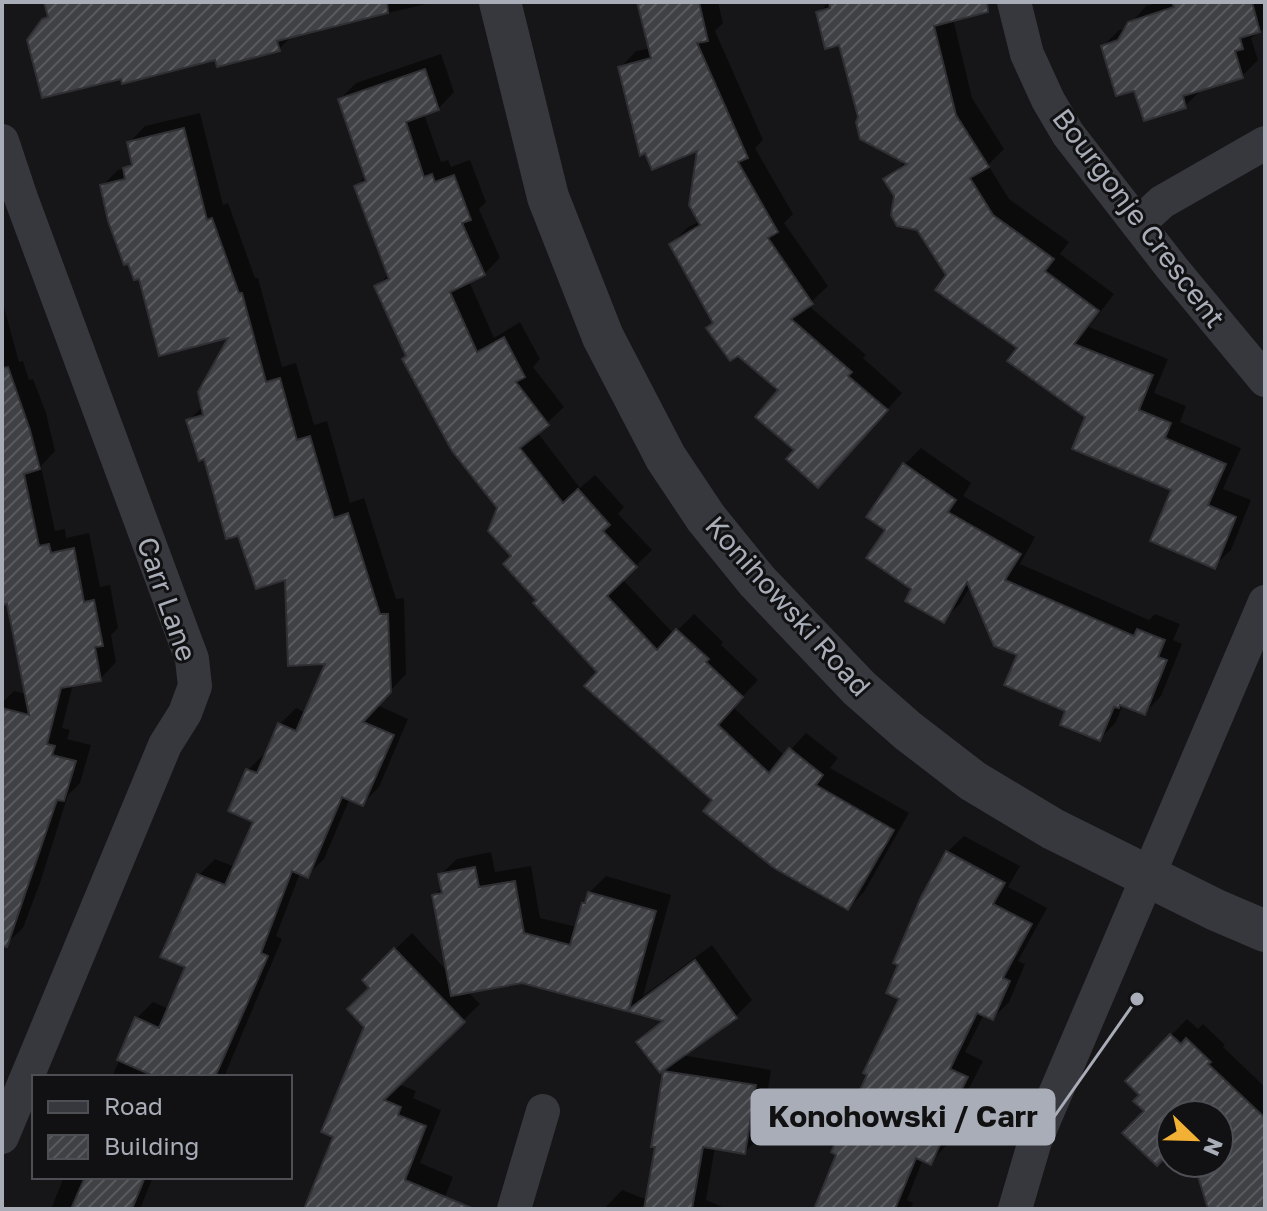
<svg xmlns="http://www.w3.org/2000/svg" width="1267" height="1211" viewBox="0 0 1267 1211" font-family="'Golos Text',sans-serif">
  <defs>
    <pattern id="building-hatch" width="6" height="6" patternUnits="userSpaceOnUse" patternTransform="scale(2)"><rect width="6" height="6" fill="#404145"/><path d="M-1 1l2-2M0 6l6-6M5 7l2-2" fill="none" stroke="#595a5e"/></pattern>
  </defs>
  <rect width="100%" height="100%" fill="#161618"/>
  <g fill="#0007">
    <path d="M47,2H435L293,35L279,49L217,58L122,76L44,20L50,14Z"/>
    <path d="M637,2H718L723,23L715,31L763,140L755,148L793,214L784,223L828,286L808,305L866,355L863,358L902,393L834,469L797,450L781,390L715,322L671,244L687,228L700,221L699,148L620,68L636,51L651,48L641,11L638,9Z"/>
    <path d="M829,2H949L972,98L1004,149L988,165L1009,199L1069,242L1060,254L1114,294L1089,327L1168,359L1154,393L1186,406L1180,422L1241,448L1223,489L1251,500L1231,550L1214,566L1174,489L1087,416L948,275L886,180L906,161L860,117L841,43L818,13Z"/>
    <path d="M1160,2H1265V28L1251,38L1258,60L1242,76L1201,90L1185,106L1136,88L1103,46L1119,30L1127,28L1146,6Z"/>
    <path d="M441,54L454,92L438,109L424,114L441,162L448,160L451,167L470,160L486,202L479,209L500,258L484,274L469,281L494,338L520,322L540,359L533,367L564,407L537,432L580,488L595,475L624,507L618,514L652,550L622,579L674,634L694,614L723,642L721,645L758,680L733,707L785,756L806,733L838,758L830,768L909,813L864,892L848,908L715,800L539,600L514,556L499,507L408,356L377,286L389,274L356,186L366,176L340,99L356,83Z"/>
    <path d="M200,113L223,205L228,203L255,278H258L282,367L296,363L314,425L327,421L350,503L364,498L396,599L404,598L406,674L377,705L408,719L379,787L362,804L350,798L324,859L307,876L300,873L276,936L282,939L224,1077H112L137,1018L153,1002L169,1009L187,966L199,875L215,859L235,867L255,821L248,770L264,754L267,755L280,724L296,708L306,713L328,662L287,578L240,533L188,421L203,406L232,335L140,276L102,186L118,170L126,168L133,160L129,143L145,126Z"/>
    <path d="M2,300L19,362L23,361L29,380L33,379L46,413L55,451L41,466L55,531L65,529L66,538L89,533L100,587L110,585L118,628L111,635L116,662L100,679L73,684L62,728L70,730L67,739L91,745L80,783L68,795L40,883L23,928L6,944L2,942V703L14,691L27,694L9,601L2,603Z"/>
    <path d="M921,448L971,483L963,496L1035,537L1020,564L1149,620L1155,614L1180,624L1173,640L1182,644L1161,696L1145,713L1123,704L1116,722L1100,739L1067,710L1019,654L971,585L960,604L943,620L914,589L888,530L905,464Z"/>
    <path d="M964,836L1020,866L1008,887L1047,908L1018,961L1025,964L1009,1002L993,1018L984,1014L965,1052L983,1061L960,1106L964,1108L946,1146L930,1162L923,1159L907,1200L913,1203L910,1209H816L902,998L947,852Z"/>
    <path d="M491,852L495,872L531,866L540,918L577,927L589,893L606,876L671,895L643,996L712,945L752,1000L736,1016L681,1055L771,1070L761,1136L745,1152L715,1147L706,1200L727,1209H604L622,1190L648,1200L657,1146L653,1145L666,1066L639,1043L664,1019L522,981L467,991L480,1004L398,1084L416,1091L413,1098L441,1110L420,1163L453,1177L440,1209H306L336,1136L367,1026L372,988L364,980L412,933L448,972L435,895L443,887L440,875L457,859Z"/>
    <path d="M1187,1019L1198,1029L1203,1024L1225,1045L1223,1047L1265,1087V1209H1211L1196,1163H1219V1115H1171V1149L1147,1111L1142,1095L1127,1081Z"/>
    <path d="M64,1177H153L140,1209H51Z"/>
  </g>
  <g fill="url(#building-hatch)" stroke="#303034" stroke-width="2">
    <path d="M44,2H387L388,13L277,41L280,51L217,67L215,60L122,84L121,79L42,98L27,40L42,19L48,17Z"/>
    <path d="M637,2H699L708,41L697,43L748,158L738,162L778,232L768,238L813,304L791,319L852,372L848,376L888,410L818,488L786,459L794,450L755,417L778,390L738,356L730,361L706,328L713,323L669,244L700,225L689,205L697,151L652,170L645,153L640,156L618,67L651,58Z"/>
    <path d="M829,2H987L988,12L934,26L956,115L989,167L970,178L993,215L1054,259L1045,271L1099,311L1074,344L1153,375L1139,410L1171,423L1165,438L1226,464L1208,505L1236,517L1215,569L1150,541L1171,490L1072,449L1085,417L1007,361L1017,348L935,290L946,275L917,230L897,226L891,215L894,196L883,179L907,164L860,139L856,122L858,117L839,45L825,49L816,12L830,8Z"/>
    <path d="M1172,2H1252L1260,32L1240,38L1243,49L1235,51L1243,78L1183,96L1186,108L1144,121L1134,91L1116,96L1101,46L1118,40L1128,22L1174,7Z"/>
    <path d="M425,69L439,110L406,122L424,177L432,174L435,182L454,175L471,220L462,223L485,275L450,292L477,352L504,337L525,377L516,382L549,425L520,448L563,503L578,489L610,525L603,531L637,567L607,596L657,650L676,629L709,659L706,662L743,697L718,725L769,773L789,748L823,775L816,785L894,830L848,910L774,868L703,811L712,800L584,686L597,672L533,603L536,600L503,564L511,556L488,531L497,508L452,451L402,359L406,356L374,286L389,279L354,186L366,181L338,99Z"/>
    <path d="M184,128L207,220L212,218L239,293H242L266,382L280,378L297,440L310,436L334,518L348,513L380,614H388L391,692L363,722L394,735L363,806L342,797L308,878L292,871L261,953L268,956L215,1077H156L117,1060L135,1017L159,1028L185,967L160,957L197,874L225,885L253,822L228,811L246,769L257,773L278,723L296,731L325,664L288,666L285,580L256,589L238,536L226,539L204,459L199,461L186,420L203,415L198,392L228,338L159,356L139,279L134,280L128,264L124,265L108,221L100,185L125,179L123,168L132,165L127,142Z"/>
    <path d="M8,367L30,430L40,469L24,474L39,546L49,544L51,553L74,548L84,602L94,600L103,646L95,647L101,681L61,688L47,744L55,746L52,755L76,761L64,801L57,800L7,947L2,946V708L29,715L7,604L2,605V368Z"/>
    <path d="M903,463L956,500L948,512L1021,554L1005,580L1134,636L1137,629L1165,640L1158,657L1167,660L1145,715L1120,705L1119,708L1114,707L1100,741L1060,725L1065,711L1004,685L1017,655L994,646L967,582L944,623L905,601L911,589L866,558L885,530L866,517Z"/>
    <path d="M946,851L1005,883L993,904L1032,924L1003,978L1010,981L993,1020L977,1013L950,1069L968,1077L945,1123L949,1124L931,1165L916,1158L895,1209H814L836,1155L831,1152L867,1075L863,1073L899,999L886,993L898,965L893,963L921,897Z"/>
    <path d="M475,867L479,887L515,881L524,933L570,945L582,903H585L588,892L656,911L629,1009L695,960L737,1018L660,1073L636,1042L663,1021L522,983L451,996L432,895L442,893L438,874Z"/>
    <path d="M394,948L465,1022L384,1100L401,1107L398,1115L426,1126L405,1180L474,1209H304L333,1137L321,1132L364,1027L347,1009L369,988L362,980Z"/>
    <path d="M1170,1034L1181,1044L1186,1038L1211,1062L1208,1064L1265,1118V1209H1208L1194,1163H1219V1115H1171V1151L1157,1166L1122,1133L1144,1111L1133,1101L1139,1095L1125,1081Z"/>
    <path d="M663,1071L756,1085L745,1154L703,1147L692,1209H644L655,1147H651Z"/>
    <path d="M85,1177H145L132,1209H71Z"/>
  </g>
  <g fill="none" stroke-linecap="round" stroke-linejoin="round">
    <g stroke="#37383d" stroke-width="34">
      <path d="M1014,2L1027,54L1048,100L1068,134L1172,268L1265,380"/>
      <path d="M2,141L21,198L192,659L195,686L185,713L165,745L2,1137"/>
      <path d="M1138,224L1162,202L1265,143"/>
      <path d="M514,1209L543,1111"/>
      <path d="M1015,1209L1035,1141L1265,602"/>
    </g>
    <path stroke="#37383d" stroke-width="42" d="M500,2L548,197L603,337L666,458L706,518L757,581L859,688L908,731L973,781L1053,829L1216,910L1265,931"/>
  </g>
  <g text-anchor="middle" stroke-width="6" stroke-linejoin="round" paint-order="stroke">
    <g font-size="28" fill="#a8adb8" stroke="#111113">
      <text transform="translate(1139 218) rotate(53)" y="10">Bourgonje Crescent</text>
      <text transform="translate(167 599) rotate(71)" y="10">Carr Lane</text>
      <text transform="translate(788 606) rotate(48)" y="10">Konihowski Road</text>
    </g>
  </g>
  <path fill="none" stroke="#a8adb8" stroke-width="3" d="M1137 999L1054 1117"/>
  <circle fill="#a8adb8" stroke="#111113" stroke-width="3" cx="1137" cy="999" r="8"/>
  <rect fill="#a8adb8" stroke="#a8adb8" stroke-width="3" x="752" y="1090" width="302" height="54" rx="8"/>
  <g font-size="30" text-anchor="middle" font-weight="bold" fill="#111">
    <text x="903" y="1127">Konohowski / Carr</text>
  </g>
  <rect width="1267" height="1211" fill="none" stroke="#a8adb8" stroke-width="8"/>
  <rect x="32" y="1075" width="260" height="104" fill="#111113" stroke="#4d4f55" stroke-width="2"/>
  <rect x="48" y="1101" width="40" height="12" fill="#37383d" stroke="#4d4f55" stroke-width="2"/>
  <text x="104" y="1115" font-size="24" fill="#a8adb8">Road</text>
  <rect x="48" y="1135" width="40" height="24" fill="url(#building-hatch)" stroke="#4d4f55" stroke-width="2"/>
  <text x="104" y="1155" font-size="24" fill="#a8adb8">Building</text>
  <g transform="translate(1195 1139) rotate(113)"><circle r="38" fill="#111113" stroke="#4d4f55" stroke-width="2"/>
  <path d="M0-6L14 30L0 20L-14 30Z" fill="#f2b134"/>
  <text y="-12" font-size="22" font-weight="bold" text-anchor="middle" fill="#a8adb8">N</text>
  </g>
</svg>
